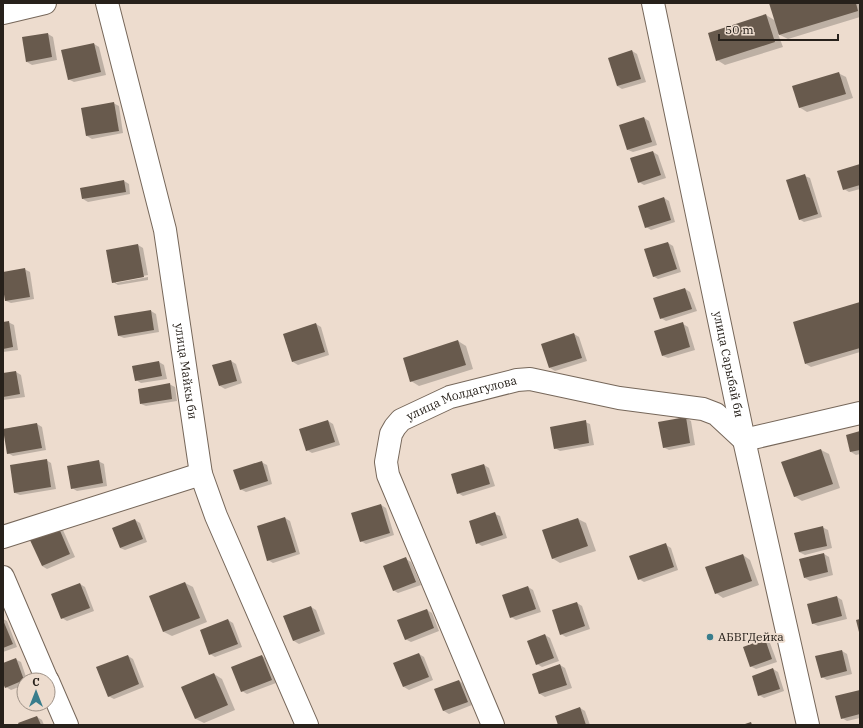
<svg xmlns="http://www.w3.org/2000/svg" width="863" height="728" viewBox="0 0 863 728" font-family="'IBM Plex Serif',serif">
  <rect width="100%" height="100%" fill="#eddcce"/>
  <g fill="#0003">
    <path d="M770,3H860V17L788,39L778,34L783,47L725,65L717,60L766,15L776,21Z"/>
    <path d="M48,34L53,37L57,60L32,65L27,62Z"/>
    <path d="M94,44L99,47L106,75L74,82L68,79Z"/>
    <path d="M632,51L637,54L646,82L622,89L617,86Z"/>
    <path d="M838,73L846,77L853,98L807,112L799,107Z"/>
    <path d="M113,103L119,106L123,133L92,139L87,136Z"/>
    <path d="M644,118L649,121L657,145L633,152L628,150Z"/>
    <path d="M653,152L658,155L666,178L644,185L639,182Z"/>
    <path d="M860,165V189L849,192L844,189Z"/>
    <path d="M805,176L810,178L822,217L804,222L799,219Z"/>
    <path d="M124,181L129,184L130,194L88,202L83,199Z"/>
    <path d="M664,198L669,201L675,222L651,230L646,227Z"/>
    <path d="M668,243L673,246L681,272L658,279L653,276Z"/>
    <path d="M138,245L143,248L148,275L116,281V283L148,277V280L118,285L113,282Z"/>
    <path d="M24,269L30,272L34,299L11,303L6,301L3,282V273Z"/>
    <path d="M685,289L690,292L697,311L666,321L661,318L655,299Z"/>
    <path d="M860,303V352L811,367L806,364Z"/>
    <path d="M151,311L156,314L159,332L124,338L119,336Z"/>
    <path d="M8,322L14,325L18,350L3,352V323Z"/>
    <path d="M316,324L321,327L329,355L298,365L293,362Z"/>
    <path d="M683,324L688,327L695,350L668,358L663,356Z"/>
    <path d="M574,334L579,337L587,361L555,371L550,368Z"/>
    <path d="M458,341L466,346L473,369L419,386L411,381Z"/>
    <path d="M231,361L236,364L242,383L225,389L220,386Z"/>
    <path d="M159,362L164,365L167,379L141,383L136,380Z"/>
    <path d="M16,372L21,375L25,397L3,400V374Z"/>
    <path d="M169,384L175,387L177,401L146,406L141,404Z"/>
    <path d="M686,418L691,421L695,445L669,450L663,447Z"/>
    <path d="M328,421L333,424L340,445L312,453L307,450Z"/>
    <path d="M585,422L590,424L594,445L560,451L555,448Z"/>
    <path d="M37,424L42,427L46,450L13,456L8,453L4,429Z"/>
    <path d="M860,432V454L856,455L851,452Z"/>
    <path d="M821,450L829,454L840,488L802,501L794,496Z"/>
    <path d="M46,460L51,463L56,489L20,495L15,493Z"/>
    <path d="M98,461L104,464L107,486L77,491L72,488Z"/>
    <path d="M261,462L267,465L272,484L246,492L240,489Z"/>
    <path d="M484,465L489,468L495,486L463,496L458,493Z"/>
    <path d="M381,505L386,508L394,535L366,544L361,541Z"/>
    <path d="M495,514L500,516L507,538L482,546L477,543Z"/>
    <path d="M285,518L290,521L300,554L273,563L268,560Z"/>
    <path d="M578,519L586,523L596,551L560,563L552,558Z"/>
    <path d="M135,520L140,523L147,542L125,550L120,548Z"/>
    <path d="M58,527L63,530L75,557L47,569L42,566Z"/>
    <path d="M822,527L828,530L832,548L805,555L799,552Z"/>
    <path d="M666,545L671,548L678,570L644,582L639,579Z"/>
    <path d="M824,554L829,557L833,575L810,581L805,578Z"/>
    <path d="M743,555L750,560L759,585L723,598L716,593Z"/>
    <path d="M406,559L411,562L421,585L398,593L393,590Z"/>
    <path d="M185,583L193,587L207,622L172,636L164,632Z"/>
    <path d="M80,584L85,587L94,611L67,621L62,618Z"/>
    <path d="M528,587L533,590L541,612L516,620L511,617Z"/>
    <path d="M837,597L842,600L847,619L818,626L812,623Z"/>
    <path d="M577,603L582,606L590,629L566,637L561,634Z"/>
    <path d="M311,607L316,610L325,634L299,644L294,641L284,617Z"/>
    <path d="M427,610L432,613L439,631L411,642L405,639Z"/>
    <path d="M3,619L7,621L17,647L3,652Z"/>
    <path d="M228,620L233,623L242,647L215,657L210,654Z"/>
    <path d="M545,635L550,638L559,661L542,667L537,664Z"/>
    <path d="M765,640L770,643L777,662L756,669L750,666Z"/>
    <path d="M842,651L847,654L852,674L827,680L822,677Z"/>
    <path d="M419,654L424,657L433,680L409,690L404,687Z"/>
    <path d="M128,656L133,659L144,687L114,699L108,696Z"/>
    <path d="M262,656L267,659L276,683L247,694L242,691Z"/>
    <path d="M15,659L21,662L27,680H24V685L11,690L6,687L3,680V664Z"/>
    <path d="M560,665L565,668L572,688L545,697L540,694L534,674Z"/>
    <path d="M773,669L778,672L784,691L764,698L759,695Z"/>
    <path d="M214,674L222,679L235,710L204,723L196,719L183,688Z"/>
    <path d="M459,681L464,684L472,705L449,714L444,711L436,690Z"/>
    <path d="M860,691V718L847,721L842,718Z"/>
    <path d="M580,708L585,711L590,725H559Z"/>
    <path d="M37,717L42,720L44,725H20Z"/>
  </g>
  <g fill="#685a4d">
    <path d="M769,3H790L791,4L795,3H856L858,11L779,35Z"/>
    <path d="M766,14L775,42L716,61L708,33Z"/>
    <path d="M48,33L52,57L26,62L22,37Z"/>
    <path d="M94,43L101,72L68,80L61,50Z"/>
    <path d="M632,50L641,79L617,86L608,58Z"/>
    <path d="M839,72L846,94L799,108L792,86Z"/>
    <path d="M114,102L119,131L86,136L81,108Z"/>
    <path d="M644,117L652,142L627,150L619,125Z"/>
    <path d="M653,151L661,175L638,183L630,158Z"/>
    <path d="M860,164V185L843,190L837,171Z"/>
    <path d="M805,174L818,214L799,220L786,180Z"/>
    <path d="M124,180L126,192L82,199L80,188Z"/>
    <path d="M664,197L671,220L645,228L638,206Z"/>
    <path d="M668,242L677,269L653,277L644,249Z"/>
    <path d="M138,244L144,277L112,283L106,250Z"/>
    <path d="M25,268L30,297L5,301L3,288V272Z"/>
    <path d="M685,288L692,309L660,319L653,298Z"/>
    <path d="M860,302V348L805,364L793,322Z"/>
    <path d="M151,310L154,330L118,336L114,316Z"/>
    <path d="M9,321L13,347L3,349V322Z"/>
    <path d="M683,322L690,347L662,356L654,331Z"/>
    <path d="M316,323L325,352L292,362L283,334Z"/>
    <path d="M574,333L582,358L549,368L541,344Z"/>
    <path d="M458,340L466,365L410,382L403,358Z"/>
    <path d="M231,360L237,381L219,386L212,365Z"/>
    <path d="M159,361L162,376L135,381L132,366Z"/>
    <path d="M16,371L20,394L3,397V373Z"/>
    <path d="M170,383L172,399L140,404L138,389Z"/>
    <path d="M686,417L690,443L663,448L658,422Z"/>
    <path d="M328,420L335,442L306,451L299,429Z"/>
    <path d="M586,420L589,443L554,449L550,427Z"/>
    <path d="M37,423L42,448L7,454L3,429Z"/>
    <path d="M860,431V450L850,452L846,435Z"/>
    <path d="M821,449L833,484L794,497L781,462Z"/>
    <path d="M47,459L51,487L14,493L10,465Z"/>
    <path d="M99,460L103,483L71,489L67,466Z"/>
    <path d="M262,461L268,481L240,490L233,470Z"/>
    <path d="M484,464L490,484L457,494L451,474Z"/>
    <path d="M381,504L390,533L360,542L351,513Z"/>
    <path d="M495,512L503,535L476,544L469,521Z"/>
    <path d="M285,517L296,552L267,561L257,526Z"/>
    <path d="M578,518L588,546L552,559L542,530Z"/>
    <path d="M135,519L143,539L120,548L112,528Z"/>
    <path d="M58,526L70,554L42,566L29,538Z"/>
    <path d="M823,526L827,546L799,552L794,533Z"/>
    <path d="M666,543L674,567L638,580L629,556Z"/>
    <path d="M824,553L828,572L804,578L799,559Z"/>
    <path d="M743,554L752,581L715,594L705,567Z"/>
    <path d="M406,557L416,582L393,591L383,566Z"/>
    <path d="M185,582L200,618L163,632L149,596Z"/>
    <path d="M80,583L90,608L61,619L51,594Z"/>
    <path d="M528,586L536,609L510,618L502,595Z"/>
    <path d="M837,596L842,616L812,624L807,604Z"/>
    <path d="M577,602L585,626L560,635L552,610Z"/>
    <path d="M311,606L320,631L293,641L283,616Z"/>
    <path d="M427,609L434,628L405,640L397,620Z"/>
    <path d="M228,619L238,644L209,655L200,630Z"/>
    <path d="M860,619V632H859L856,620Z"/>
    <path d="M3,620L13,644L3,648Z"/>
    <path d="M545,634L554,658L536,665L527,641Z"/>
    <path d="M765,639L772,659L750,667L743,647Z"/>
    <path d="M842,650L847,671L821,678L815,656Z"/>
    <path d="M419,653L429,677L403,687L393,663Z"/>
    <path d="M128,655L139,684L108,697L96,667Z"/>
    <path d="M262,655L272,680L241,692L231,667Z"/>
    <path d="M16,658L24,680L5,688L3,683V663Z"/>
    <path d="M560,664L567,685L539,694L532,674Z"/>
    <path d="M773,668L780,689L758,696L752,676Z"/>
    <path d="M214,673L228,705L195,719L181,687Z"/>
    <path d="M459,680L468,702L443,711L434,689Z"/>
    <path d="M860,690V714L841,719L835,696Z"/>
    <path d="M580,707L586,725H558L555,716Z"/>
    <path d="M37,716L41,725H19L18,723Z"/>
    <path d="M751,722L752,725H742Z"/>
  </g>
  <g fill="none" stroke-linecap="round" stroke-linejoin="round">
    <g stroke="#76675a" stroke-width="24">
      <g id="minor">
        <path id="s1" d="M107,3L165,230L201,474L216,516L307,725"/>
        <path id="s2" d="M653,3L744,440L808,725"/>
        <path d="M3,13L45,3"/>
        <path d="M3,537L201,474"/>
        <path d="M3,577L47,680"/>
        <path d="M48,681L67,725"/>
        <path id="s3" d="M493,725L388,475L386,462L391,434L395,427L401,420L450,397L517,380L530,379L619,398L703,409L716,414L744,440L860,413"/>
      </g>
    </g>
    <use href="#minor" stroke="#fff" stroke-width="22"/>
  </g>
  <circle fill="#397d8c" stroke="#eddcce" stroke-width="1.5" cx="710" cy="637" r="4"/>
  <g text-anchor="middle" stroke-width="4" stroke-linejoin="round" paint-order="stroke">
    <g font-size="12" fill="#27211b" stroke="#eddcce">
      <text dy="4" stroke="none"><textPath href="#s2" startOffset="369">улица Сарыбай би</textPath></text>
      <text dy="4" stroke="none"><textPath href="#s1" startOffset="377">улица Майкы би</textPath></text>
      <text dy="4" stroke="none"><textPath href="#s3" startOffset="395">улица Молдагулова</textPath></text>
    </g>
    <g font-size="12" fill="#27211b" stroke="#eddcce" text-anchor="start">
      <text x="718" y="641">АБВГДейка</text>
    </g>
  </g>
  <rect width="863" height="728" fill="none" stroke="#27211b" stroke-width="8"/>
  <g transform="translate(36 692)"><circle r="19" fill="#eddcce" stroke="#9e9186"/>
  <path d="M0-3L7 15L0 10L-7 15Z" fill="#397d8c"/>
  <text y="-6" font-size="11" font-weight="bold" text-anchor="middle" fill="#27211b">С</text>
  </g>
  <path d="M719 34v6h119v-6" fill="none" stroke="#27211b" stroke-width="2"/>
  <text x="725" y="34" font-size="12" fill="#27211b" stroke="#eddcce" stroke-width="3" paint-order="stroke">50 m</text>
</svg>
